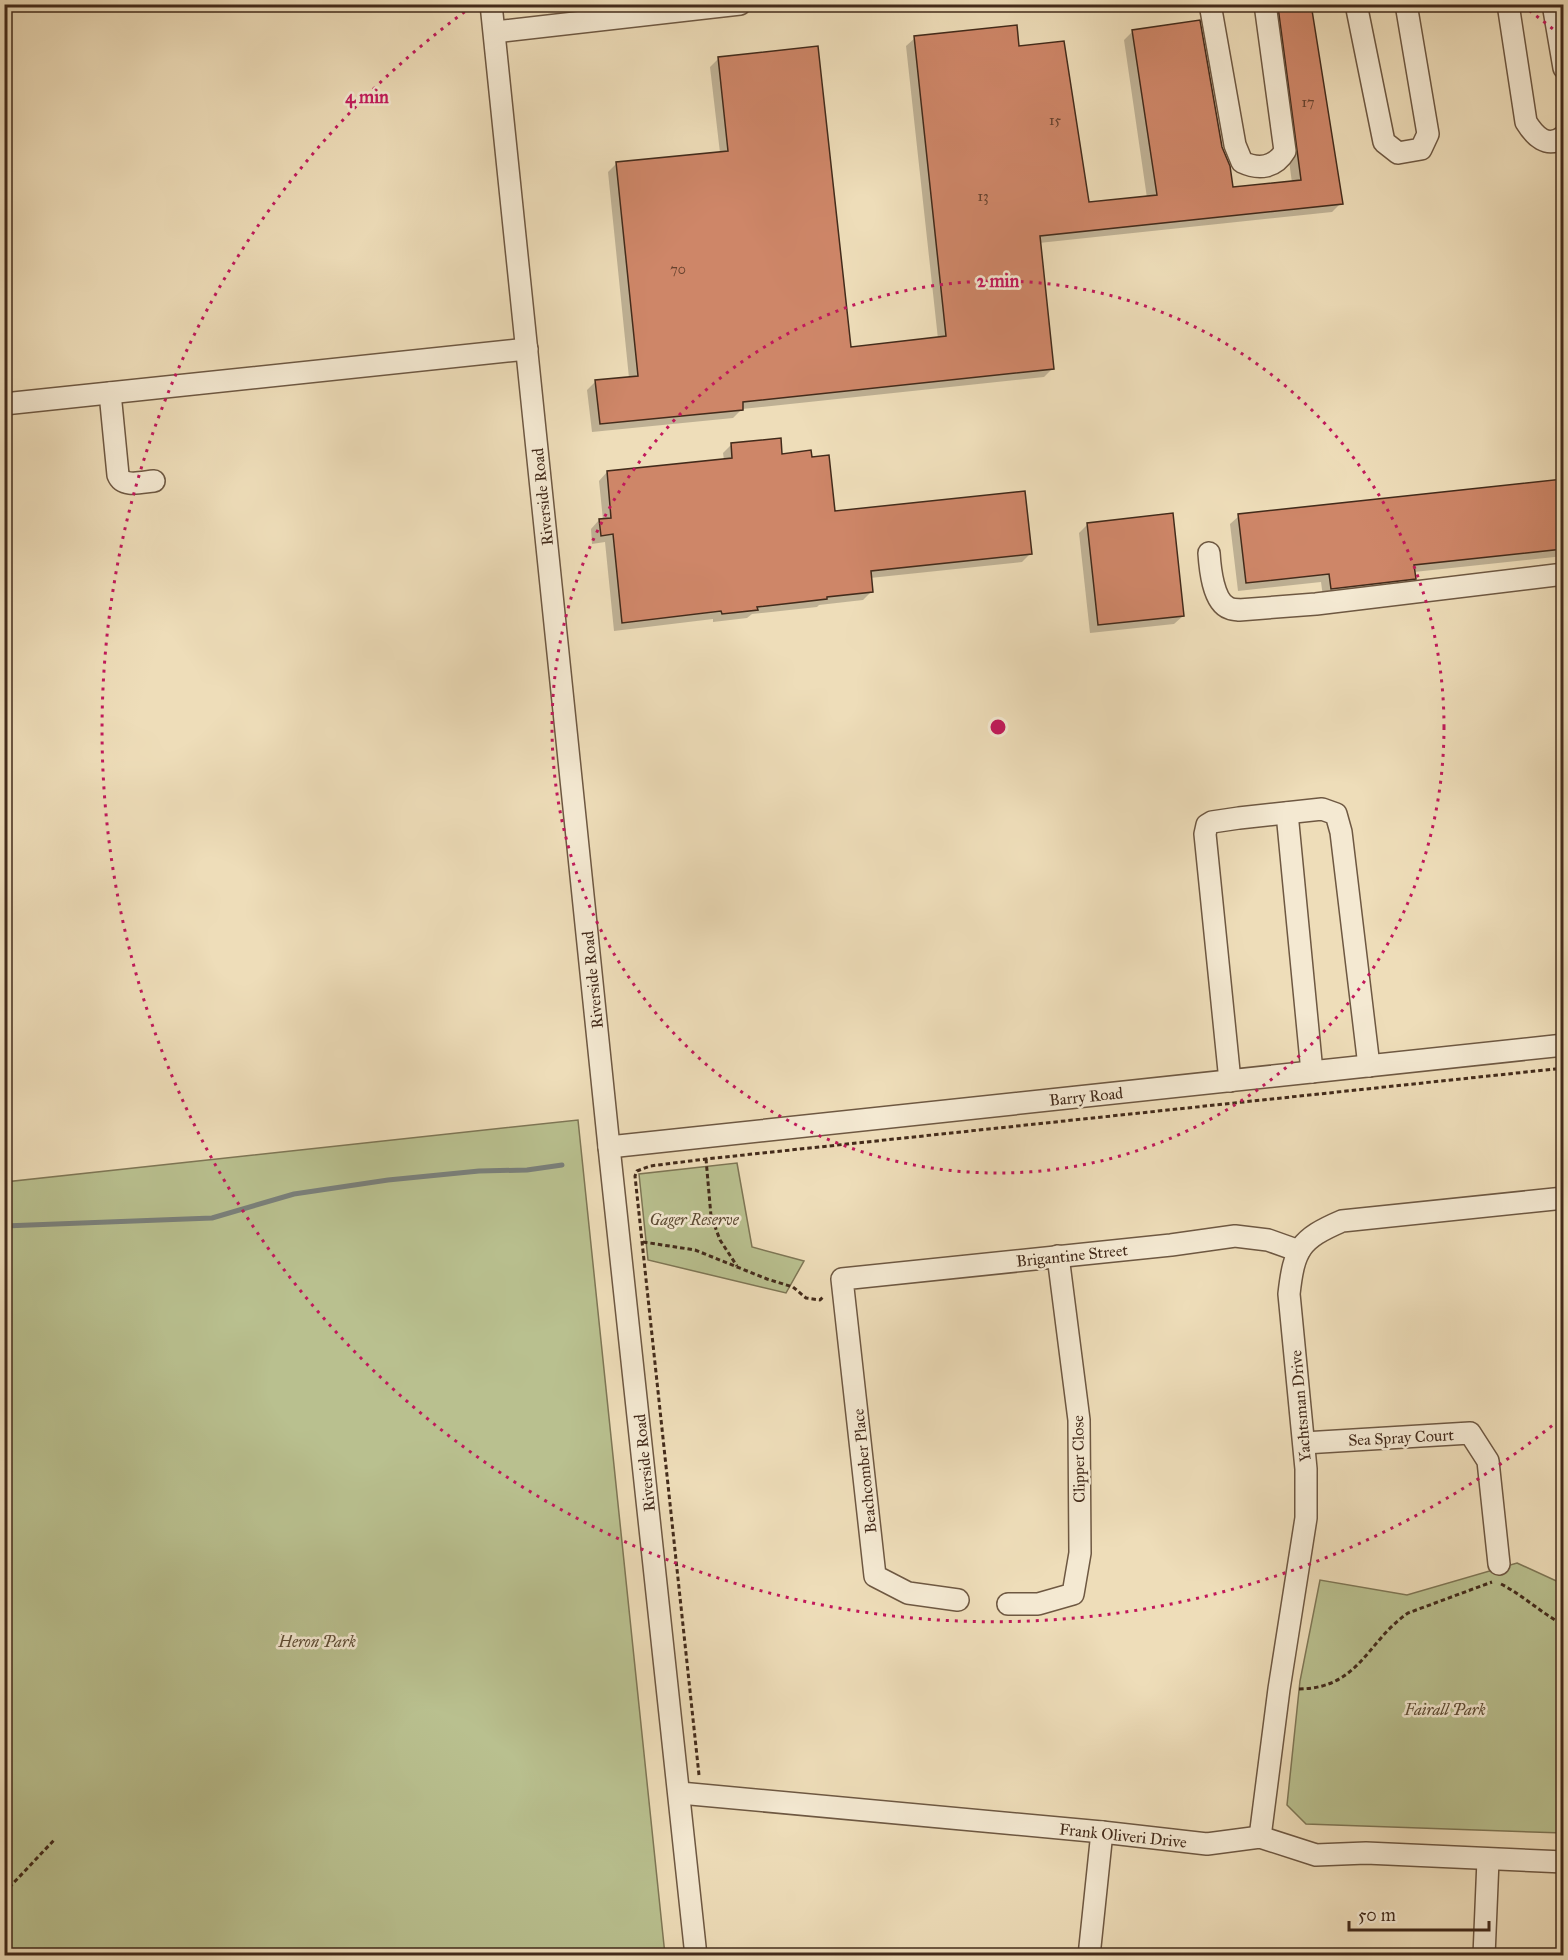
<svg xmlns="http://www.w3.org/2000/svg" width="1568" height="1960" viewBox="0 0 1568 1960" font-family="'IM FELL Great Primer',serif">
  <rect width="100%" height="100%" fill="#eeddb9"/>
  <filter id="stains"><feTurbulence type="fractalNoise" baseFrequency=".00333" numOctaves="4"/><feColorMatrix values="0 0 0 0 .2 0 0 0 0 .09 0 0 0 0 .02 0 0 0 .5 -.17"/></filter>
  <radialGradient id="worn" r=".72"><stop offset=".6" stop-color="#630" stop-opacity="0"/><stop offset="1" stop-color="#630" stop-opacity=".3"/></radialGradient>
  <g fill="#b9c08f" stroke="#7e7655" stroke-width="1.5">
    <path d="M578,1120L665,1955H5V1182Z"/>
    <path d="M737,1163L752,1247L804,1261L786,1293L648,1260L639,1174Z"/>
    <path d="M1517,1563L1563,1584V1833L1306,1824L1287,1805L1300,1681L1320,1580L1407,1595Z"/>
  </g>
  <g fill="#0003">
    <path d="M1279,9L1341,203L1332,212L1039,243L1053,368L1044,377L742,409L733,418L592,432L587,390L596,381L629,378L608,172L617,163L720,153L710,67L719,58L849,348L938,339L906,46L915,38L1018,48L1087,204L1147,198L1124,40L1133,31L1221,148L1232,189L1292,183L1270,17Z"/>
    <path d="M731,445L781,455L834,512L1030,554L1022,562L870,578L872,591L863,600L819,605L817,607L752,614L747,618L713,622V619L614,631L605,542L592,544L591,529L599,520H603L599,481L607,472L724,460L723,453Z"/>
    <path d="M1564,481V556L1414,572V579L1406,587L1323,597L1321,582L1238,591L1230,524L1239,516Z"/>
    <path d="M1088,524L1183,616L1174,624L1090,633L1079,533Z"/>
  </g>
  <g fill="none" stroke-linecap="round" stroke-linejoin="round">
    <path stroke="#7a807b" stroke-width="5" d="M4,1226L212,1218L294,1194L388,1180L479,1171L527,1170L562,1165"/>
  </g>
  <g fill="#ce8668" stroke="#432b1b" stroke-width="1.5">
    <path d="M1311,4L1343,204L1040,236L1054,369L743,402V410L600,424L595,380L638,376L616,162L728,151L718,57L818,46L851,347L946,336L914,36L1017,25L1019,46L1064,41L1089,202L1157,195L1132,30L1200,20L1222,147L1230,166L1233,187L1301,180L1278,7Z"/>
    <path d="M781,438L782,454L811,450L812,457L829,455L835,511L1025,491L1032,554L871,571L873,592L827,597V599L757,607L758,610L722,614L721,611L622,623L613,534L601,536L599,519L611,518L607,471L732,458L731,443Z"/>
    <path d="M1563,479V549L1414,565L1416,579L1331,589L1329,574L1246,583L1238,514Z"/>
    <path d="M1173,513L1184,616L1098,625L1087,523Z"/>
  </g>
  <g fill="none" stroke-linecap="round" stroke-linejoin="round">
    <g stroke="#6e5842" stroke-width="24">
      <g id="minor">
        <path d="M491,4L609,1147L696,1956"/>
        <path d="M1210,4L1235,145L1242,162C1259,170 1275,168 1285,151L1265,4"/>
        <path d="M1356,4L1384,142L1398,153L1421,149L1428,134L1406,4"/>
        <path d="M1508,4L1526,122C1534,135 1547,150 1564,136"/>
        <path d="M1553,4L1564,68"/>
        <path d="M495,32L740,4"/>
        <path d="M110,393L118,475C123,488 142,482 154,481"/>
        <path d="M4,404L527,349"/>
        <path d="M1209,553C1210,568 1213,602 1229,608C1232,610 1235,609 1239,610L1316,604L1564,574"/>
        <path d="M1287,813L1312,1072"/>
        <path d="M1230,1081L1205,834L1207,825L1212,822L1239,818L1322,809L1336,814L1341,832L1369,1066"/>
        <path d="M609,1147L1564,1045"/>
        <path d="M1304,1443L1470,1433L1488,1461L1499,1564"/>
        <path d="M958,1600L908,1593L875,1576L842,1279L1171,1245L1235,1236L1268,1240L1299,1251"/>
        <path d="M1008,1604H1038L1073,1594L1080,1553L1079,1420L1058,1256"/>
        <path d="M680,1793L1102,1832L1207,1844L1260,1837L1316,1855L1366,1853L1564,1862"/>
        <path d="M1260,1837L1279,1689L1306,1518V1469L1289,1294C1294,1249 1300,1239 1342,1221L1564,1198"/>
        <path d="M1089,1956L1102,1832"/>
        <path d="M1484,1956L1488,1860"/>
      </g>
    </g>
    <g stroke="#432b1b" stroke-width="3" stroke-dasharray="4.5 3" stroke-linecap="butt">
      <path d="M706,1159L711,1216L720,1240L737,1266"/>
      <path d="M643,1242L695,1250L767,1279L793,1287L806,1298L820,1300L823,1297"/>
      <path d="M1501,1584C1524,1596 1541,1613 1564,1625"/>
      <path d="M1299,1689C1360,1688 1366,1642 1408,1613L1492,1582"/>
      <path d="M699,1775L635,1176L637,1171L650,1166L706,1159L1564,1068"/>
      <path d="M4,1893L55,1839"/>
    </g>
    <use href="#minor" stroke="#f4e9d2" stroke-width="21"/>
  </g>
  <g fill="none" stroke="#c2185b" stroke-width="3" stroke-dasharray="3 6">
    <circle cx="998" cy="727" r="446"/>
    <path d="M1559 1420A892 892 0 1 1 474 5M1522 5A892 892 0 0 1 1559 34"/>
  </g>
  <g text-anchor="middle" stroke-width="5" stroke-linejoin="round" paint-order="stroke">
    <g font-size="14" fill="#66422e">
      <text x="1308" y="107">17</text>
      <text x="1055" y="125">15</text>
      <text x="983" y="201">13</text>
      <text x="678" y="274">70</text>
    </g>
    <g font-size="16" fill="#432b1b" stroke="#f4e9d2">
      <text transform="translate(542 497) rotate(-96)" y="6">Riverside Road</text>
      <text transform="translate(592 980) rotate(-96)" y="6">Riverside Road</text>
      <text transform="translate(1086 1096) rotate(-6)" y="6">Barry Road</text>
      <text transform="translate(1072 1255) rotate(-6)" y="6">Brigantine Street</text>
      <text transform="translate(1300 1406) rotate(-95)" y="6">Yachtsman Drive</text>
      <text transform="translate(1401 1437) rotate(-3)" y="6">Sea Spray Court</text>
      <text transform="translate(1078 1459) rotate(-91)" y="6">Clipper Close</text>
      <text transform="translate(644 1463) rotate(-96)" y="6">Riverside Road</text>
      <text transform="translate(864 1471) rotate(-96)" y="6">Beachcomber Place</text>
      <text transform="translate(1123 1835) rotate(6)" y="6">Frank Oliveri Drive</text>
    </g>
    <g font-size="16" font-style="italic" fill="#5b4932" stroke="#f4e9d2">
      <text x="694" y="1225">Gager Reserve</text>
      <text x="317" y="1647">Heron Park</text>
      <text x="1445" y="1715">Fairall Park</text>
    </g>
  </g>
  <circle cx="998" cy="727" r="9" fill="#c2185b" stroke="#f4e9d2" stroke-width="3"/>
  <g font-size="18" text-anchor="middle" font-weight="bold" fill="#c2185b" stroke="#f4e9d2" stroke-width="5" stroke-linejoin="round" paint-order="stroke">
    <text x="367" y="103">4 min</text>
    <text x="998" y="287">2 min</text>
  </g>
  <rect width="1568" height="1960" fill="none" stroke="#eeddb9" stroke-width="24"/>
  <rect x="6" y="6" width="1556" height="1948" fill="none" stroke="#432b1b" stroke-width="3"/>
  <rect x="12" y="12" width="1544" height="1936" fill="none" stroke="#432b1b" stroke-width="1.5"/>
  <path d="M1349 1921v9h140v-9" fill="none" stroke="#432b1b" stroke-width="3"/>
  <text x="1358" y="1921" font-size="18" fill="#432b1b" stroke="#f4e9d2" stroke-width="4.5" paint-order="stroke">50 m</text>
  <rect width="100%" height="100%" filter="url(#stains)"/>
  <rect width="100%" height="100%" fill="url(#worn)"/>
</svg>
